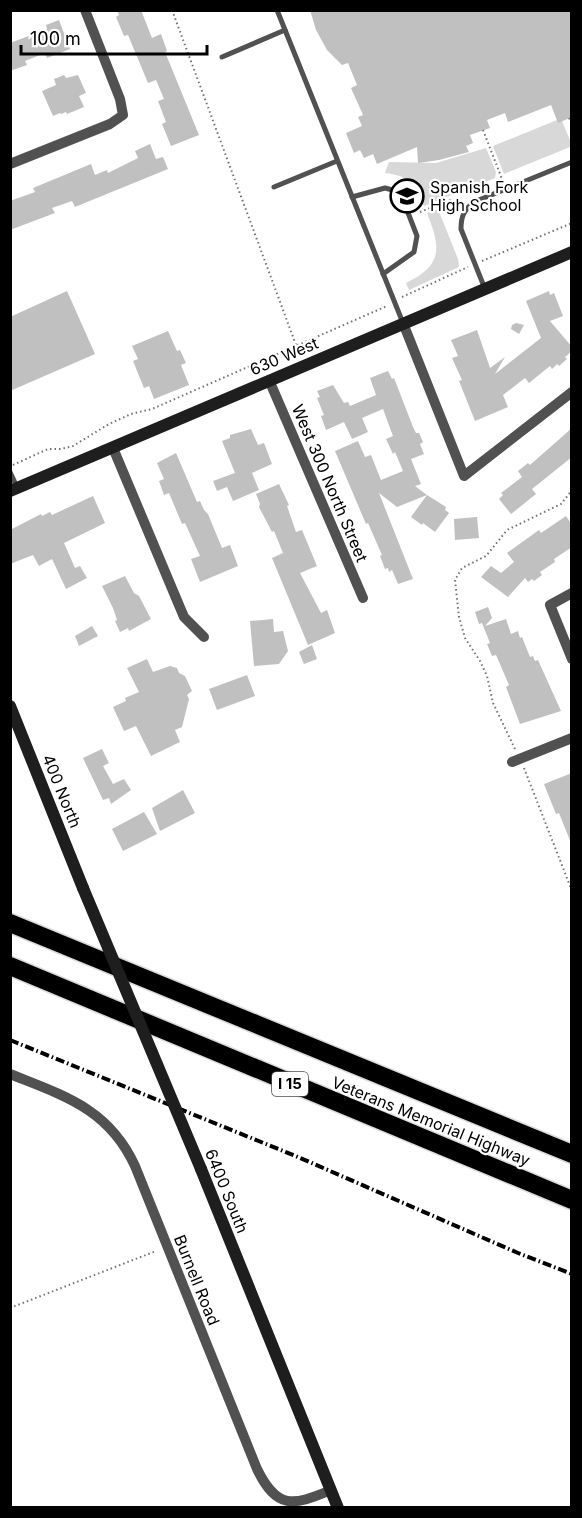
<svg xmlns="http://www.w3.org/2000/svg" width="582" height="1518" viewBox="0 0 582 1518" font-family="Inter,sans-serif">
  <rect width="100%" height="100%" fill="#fff"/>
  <g fill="#d8d8d8">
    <path d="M557,120L562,121L572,145L570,147L504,174L493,146Z"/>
    <path d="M486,148L496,172L495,178L424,206C414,184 410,176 385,173L389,162L436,163Z"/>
    <path d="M438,209L458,259L459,267L409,290L406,283C443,265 441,248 427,213Z"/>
  </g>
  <g fill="#c0c0c0">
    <path d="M117,10H141L152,38L161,34L167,51L165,52L199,135L171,146L162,124L166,122L158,101L164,99L156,80L148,83L128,35L124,36L116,17L119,15Z"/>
    <path d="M310,10H572V117L558,123L551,105L508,122L505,113L487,120L490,128L470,135L473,143L466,146L469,152L439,160L418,163L417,147L377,164L373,154L364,158L360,150L354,153L346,133L362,126L358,117L363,115L351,88L357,85L348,63L342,65L327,50L316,30Z"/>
    <path d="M59,20L70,49L47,58L45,53L25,61L27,65L10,71V43L47,29L46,25Z"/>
    <path d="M64,75L66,78L78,75L86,93L79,96L84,107L67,114L66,112L61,114L60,113L53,116L42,91L56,85L54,79Z"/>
    <path d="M150,144L156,159L163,157L168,169L75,207L72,201L52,208L55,213L10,230V201L35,192L33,188L91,164L95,175L107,170L108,173L138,158L135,151Z"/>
    <path d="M67,291L95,354L10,391V317Z"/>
    <path d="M549,291L550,295L554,293L563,316L550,321L572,347V351L565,357L567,359L559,366L557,364L552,369L550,366L529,383L525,378L503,395L508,407L475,421L459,381L462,380L452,358L458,356L451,340L477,330L490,368L505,357L495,374L541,338L526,301Z"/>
    <path d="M516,323L524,325L519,334L511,329L512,325Z"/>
    <path d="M168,331L177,351L180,350L186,363L181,365L189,385L154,399L149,386L144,388L133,361L138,359L132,346Z"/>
    <path d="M388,371L392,379L394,378L413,427L416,433H419L423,442L420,444L424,454L411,459L421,484L415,486L427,495L397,507L379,493L413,579L398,584L392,570L389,572L388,568L385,569L380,556L382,555L368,523L366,524L335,451L358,441L365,457L371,455L381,480L403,471L395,452L393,454L386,439L393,436L383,409L362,418L368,432L352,439L344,422L326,430L321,416L324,415L317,398L320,397L317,391L333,385L344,403L348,402L350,406L376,395L370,378Z"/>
    <path d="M572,428V457L532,489L536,494L511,514L499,499L503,495L501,493L522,477L518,471L528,463L530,465Z"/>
    <path d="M251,429L258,445L264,443L272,464L252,473L259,490L233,501L227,487L217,491L213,481L235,473L222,441L230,438V435Z"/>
    <path d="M176,453L197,502L200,501L204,510L208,514L222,548L230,545L238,566L200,582L191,559L200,556L185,523L182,524L169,493L164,495L159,481L164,479L157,463Z"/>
    <path d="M279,484L289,505L287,506L296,532L302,530L317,566L300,573L321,613L327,610L335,633L308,645L272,558L283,553L274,531L272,532L259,507L260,504L256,494Z"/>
    <path d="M427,495L446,507L445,510L449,513L435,532L423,523L422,525L411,517Z"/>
    <path d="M93,496L105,523L64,543L75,568L80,566L87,578L66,589L52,559L39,566L33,555L10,564V530L41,514L42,516L50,512L52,515Z"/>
    <path d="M566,516L572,525V547L554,559L555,562L540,572L542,575L534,581L532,579L528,582L525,578L508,597L481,577L491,566L501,573L514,562L507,553L539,530L541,533Z"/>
    <path d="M477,517L479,538L455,540L454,519Z"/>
    <path d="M125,576L134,593L139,596L151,619L129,631L128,628L120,632L115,621L117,620L113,608L102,586Z"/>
    <path d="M488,607L492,618L485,626L506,619L511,634L518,631L520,638L522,637L530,657L533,656L535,661L538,660L561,711L520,724L506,687L509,685L496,655L492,656L487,644L490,643L482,623L479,624L475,612Z"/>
    <path d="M273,619L274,632L283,631L288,651L279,664L254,666L250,621Z"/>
    <path d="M92,626L98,636L79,646L75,636Z"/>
    <path d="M312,645L317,659L304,664L299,652Z"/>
    <path d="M147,659L153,672L170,666L177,668L179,673L185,676L192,691L187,695L189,699L182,727L175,730L180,742L151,756L136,726L124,731L113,707L126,701L125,698L139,692L127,668Z"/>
    <path d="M247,675L255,696L217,710L209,689Z"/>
    <path d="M102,749L109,763L103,766L113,784L124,779L131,790L111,804L109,798L103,800L83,758Z"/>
    <path d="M572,773V843H571L559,813L556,814L544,784Z"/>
    <path d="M183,790L195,813L160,831L152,808Z"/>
    <path d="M144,812L157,834L123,851L112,829Z"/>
  </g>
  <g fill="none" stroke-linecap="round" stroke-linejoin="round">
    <g stroke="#dbdbdb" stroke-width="21">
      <g id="highway">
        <path d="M10,923L572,1154"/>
        <path d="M10,966L572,1200"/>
      </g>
    </g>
    <g stroke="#737373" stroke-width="2" stroke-dasharray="1.5 3" stroke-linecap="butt">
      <path d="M172,10L296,345"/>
      <path d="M569,118L572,124"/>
      <path d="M483,130L502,179"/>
      <path d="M420,212L453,199"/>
      <path d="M482,261L572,223"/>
      <path d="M402,297L468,267"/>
      <path d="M13,465L48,449H61L73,446L109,424L131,414L152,409L387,306"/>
      <path d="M515,749L493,703L487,676L480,661L465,638L459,617L455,580L462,568L486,556L507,530L561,504L572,490"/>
      <path d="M524,768L572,891"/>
      <path d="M10,1308L156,1251"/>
    </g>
    <g stroke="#515151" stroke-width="5">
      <path d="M277,10L403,323"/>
      <path d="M222,57L285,30"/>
      <path d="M274,187L337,161"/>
      <path d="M352,197L385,188L400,192L417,236L414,252L383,274"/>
      <path d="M485,289L461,229C461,216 464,210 474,202L572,162"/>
      <path d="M10,472L17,487"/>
    </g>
    <g stroke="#515151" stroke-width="10">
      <path d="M10,164L110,124L123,115L120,99L85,10"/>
      <path d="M403,323L464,476L572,392"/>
      <path d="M269,380L363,598"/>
      <path d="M113,448L184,617L204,637"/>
      <path d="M572,593L550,605L572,659"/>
      <path d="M512,762L572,738"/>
      <path d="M10,1074C65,1096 109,1109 135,1166L257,1469C277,1510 293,1506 331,1490"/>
    </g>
    <g stroke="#1e1e1e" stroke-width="12">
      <path d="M10,491L572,252"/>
      <path d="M10,706L83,888"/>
      <path d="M201,1169L338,1508"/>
    </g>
    <use href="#highway" stroke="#000" stroke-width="18"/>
    <path stroke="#000" stroke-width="4" stroke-dasharray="9 3 1.5 3" stroke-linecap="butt" d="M10,1040L298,1157L518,1253L572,1274"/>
    <path stroke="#1e1e1e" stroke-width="12" d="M83,888L201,1169"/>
  </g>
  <defs>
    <g id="school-ring" transform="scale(1.725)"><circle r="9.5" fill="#fff" stroke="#000" stroke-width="1.5"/><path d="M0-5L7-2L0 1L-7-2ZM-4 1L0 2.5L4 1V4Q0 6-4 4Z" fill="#000"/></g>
  </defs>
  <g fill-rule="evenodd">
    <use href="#school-ring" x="407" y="196"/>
  </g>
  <g text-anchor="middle" stroke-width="4.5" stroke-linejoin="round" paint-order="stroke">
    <rect fill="#fff" stroke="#4c4c4c" stroke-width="1.5" x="272" y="1072" width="36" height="24" rx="4.5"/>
    <g font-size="15" font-weight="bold" fill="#000">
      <text x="290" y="1089">I 15</text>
    </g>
    <g font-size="16" fill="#000" stroke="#fff" text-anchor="start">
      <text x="430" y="193">Spanish Fork<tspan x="430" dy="18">High School</tspan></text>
    </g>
    <g font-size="16" fill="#000" stroke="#fff">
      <text transform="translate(284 356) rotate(-23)" y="6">630 West</text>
      <text transform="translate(330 483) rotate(67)" y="6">West 300 North Street</text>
      <text transform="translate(62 791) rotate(68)" y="6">400 North</text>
      <text transform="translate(431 1121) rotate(22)" y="6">Veterans Memorial Highway</text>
      <text transform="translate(227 1191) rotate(68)" y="6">6400 South</text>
      <text transform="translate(197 1280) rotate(68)" y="6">Burnell Road</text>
    </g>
  </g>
  <rect width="582" height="1518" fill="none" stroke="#000000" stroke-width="24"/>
  <path d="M21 45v9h186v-9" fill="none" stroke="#000000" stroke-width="3"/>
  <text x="30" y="45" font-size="18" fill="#000000" stroke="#ffffff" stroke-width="4.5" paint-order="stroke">100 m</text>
</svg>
